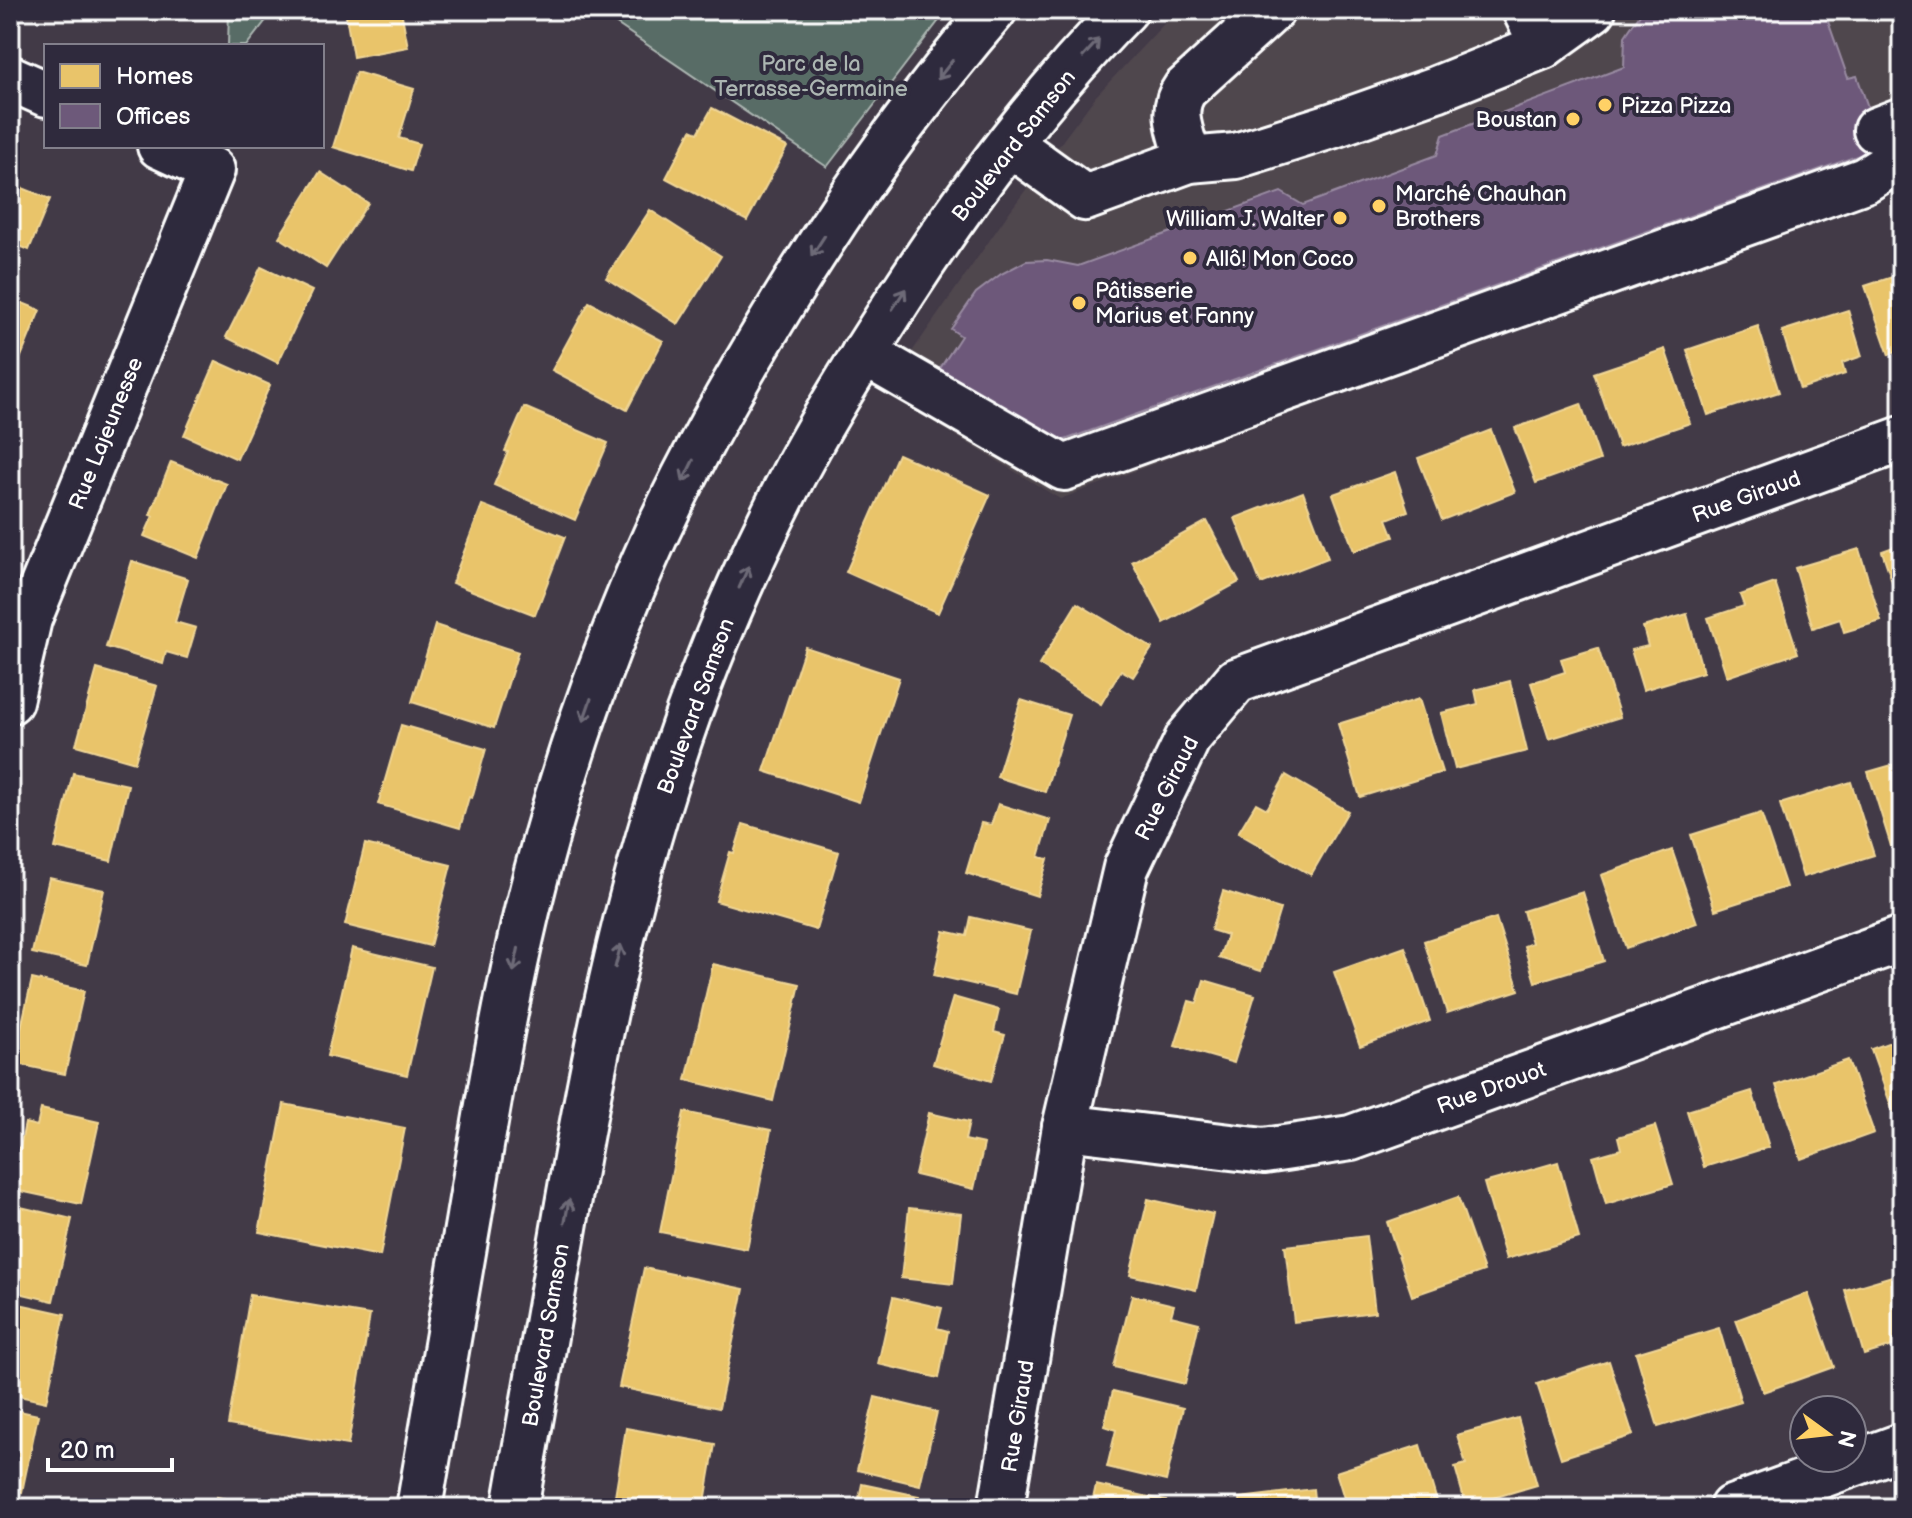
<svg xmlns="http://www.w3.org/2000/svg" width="1912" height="1518" viewBox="0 0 1912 1518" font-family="'Balsamiq Sans',sans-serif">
  <rect width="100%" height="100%" fill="#423a47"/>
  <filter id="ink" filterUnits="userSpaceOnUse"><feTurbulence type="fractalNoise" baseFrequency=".0125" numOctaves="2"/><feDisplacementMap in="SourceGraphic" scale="16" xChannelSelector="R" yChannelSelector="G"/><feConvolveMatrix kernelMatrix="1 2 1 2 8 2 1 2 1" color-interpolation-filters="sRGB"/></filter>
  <g filter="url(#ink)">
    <path fill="#50464e" d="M1177,10H1902V184L1060,499L884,392L1010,211L1096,96Z"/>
    <g fill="#596c66" stroke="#acb6b2" stroke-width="2">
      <path d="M229,10H274L246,46H228Z"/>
      <path d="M596,10H947L827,167Z"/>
    </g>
    <g fill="#e9c46a" stroke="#f0d697" stroke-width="2">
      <path d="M345,10H401L408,47L353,57Z"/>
      <path d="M356,72L414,89L399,138L419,144L411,171L333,147Z"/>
      <path d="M712,108L787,147L747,221L666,178L691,130L698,133Z"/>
      <path d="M320,172L368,203L326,268L279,237Z"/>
      <path d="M10,183L50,199L29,250L10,242Z"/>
      <path d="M650,210L721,256L678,324L606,278Z"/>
      <path d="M261,267L312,291L278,363L226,337Z"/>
      <path d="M1902,274V350L1889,355L1865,286Z"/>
      <path d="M10,298L40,310L16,369L10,367Z"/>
      <path d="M589,302L663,341L627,410L552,370Z"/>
      <path d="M1848,310L1862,356L1842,363L1845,374L1800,389L1782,331Z"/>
      <path d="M1758,326L1779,392L1708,415L1687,350Z"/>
      <path d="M1665,349L1690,423L1619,447L1594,373Z"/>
      <path d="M216,361L270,385L237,459L184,435Z"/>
      <path d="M1581,404L1600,460L1536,483L1515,428Z"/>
      <path d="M524,407L608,443L575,520L494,485L508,452L505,451Z"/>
      <path d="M1491,430L1515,492L1442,520L1418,458Z"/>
      <path d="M898,454L990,495L938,613L846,572Z"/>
      <path d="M171,462L227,484L198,558L144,536L153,516L150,515Z"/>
      <path d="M1395,472L1408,511L1387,519L1394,537L1354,551L1333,494Z"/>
      <path d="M1303,492L1328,558L1261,584L1235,518Z"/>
      <path d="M482,505L565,537L535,615L452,583Z"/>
      <path d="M1207,521L1239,582L1164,623L1132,562Z"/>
      <path d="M1902,544V608H1901L1882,551Z"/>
      <path d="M1859,549L1881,621L1844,632L1840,619L1813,628L1795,568Z"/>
      <path d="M132,561L188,579L175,622L196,628L187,658L166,652L163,664L106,647Z"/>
      <path d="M1775,583L1798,653L1727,677L1708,618L1744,606L1740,595Z"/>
      <path d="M1077,603L1152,648L1133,677L1121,670L1101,704L1039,665Z"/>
      <path d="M1687,614L1703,672L1643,690L1631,650L1648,646L1643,627Z"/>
      <path d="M435,625L518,652L494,728L412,702Z"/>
      <path d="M805,647L899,678L859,802L764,771Z"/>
      <path d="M1598,648L1620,717L1549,739L1531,683L1565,672L1561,659Z"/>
      <path d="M97,669L157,686L135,762L76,745Z"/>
      <path d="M1510,681L1527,751L1455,769L1441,713L1478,704L1475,690Z"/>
      <path d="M1419,699L1442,772L1360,797L1338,724Z"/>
      <path d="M1021,700L1069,715L1045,792L997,777Z"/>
      <path d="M401,725L486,749L472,798L469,797L460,828L378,804Z"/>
      <path d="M1902,762V843L1891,846L1868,772Z"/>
      <path d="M73,773L128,785L111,861L55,848Z"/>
      <path d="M1286,775L1348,811L1311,875L1238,833L1256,803L1267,809Z"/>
      <path d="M1851,782L1874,855L1803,877L1780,804Z"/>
      <path d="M998,804L1050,820L1039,857L1048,859L1037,896L966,873L981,823L991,825Z"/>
      <path d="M1761,813L1786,887L1715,910L1691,835Z"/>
      <path d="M743,824L839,852L816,930L716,901L730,852L734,853Z"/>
      <path d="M365,844L451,865L430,946L345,925Z"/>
      <path d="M1672,850L1697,923L1626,948L1601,875Z"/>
      <path d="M49,878L104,890L87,965L32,953Z"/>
      <path d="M1223,891L1280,909L1261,971L1219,958L1227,935L1211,930Z"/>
      <path d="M1583,892L1604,961L1535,982L1524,946L1532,943L1523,911Z"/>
      <path d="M971,917L1031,931L1016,994L934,975L944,931L967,936Z"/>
      <path d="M1496,918L1519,990L1447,1013L1424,941Z"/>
      <path d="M1405,947L1430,1021L1360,1046L1334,972Z"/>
      <path d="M352,948L432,967L407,1075L327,1056Z"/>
      <path d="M713,964L800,984L773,1101L686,1080Z"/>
      <path d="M32,979L84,991L65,1074L13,1063Z"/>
      <path d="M1204,980L1255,995L1234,1063L1175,1046L1189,1001L1197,1003Z"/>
      <path d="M953,997L999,1010L994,1032L1005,1035L991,1081L933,1064Z"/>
      <path d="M1902,1038V1137L1871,1049Z"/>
      <path d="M1848,1060L1874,1133L1801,1159L1776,1085Z"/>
      <path d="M1752,1091L1769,1147L1704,1167L1687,1111Z"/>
      <path d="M284,1104L405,1128L380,1256L259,1232Z"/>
      <path d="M41,1109L99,1122L81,1204L10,1189V1146L20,1148L25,1123L37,1126Z"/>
      <path d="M684,1112L771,1130L747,1249L660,1232Z"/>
      <path d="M929,1113L969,1122L965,1140L984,1144L974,1189L915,1175Z"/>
      <path d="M1655,1126L1673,1184L1606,1204L1593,1157L1621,1149L1618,1137Z"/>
      <path d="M1558,1162L1579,1238L1506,1259L1484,1183Z"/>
      <path d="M1458,1197L1484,1271L1412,1296L1387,1222Z"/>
      <path d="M1148,1199L1213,1214L1196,1290L1130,1275Z"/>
      <path d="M12,1205L72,1219L53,1301L10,1291V1216Z"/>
      <path d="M909,1208L961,1214L953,1284L901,1278Z"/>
      <path d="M1366,1236L1375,1312L1294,1322L1285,1246Z"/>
      <path d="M644,1268L744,1289L719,1408L619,1387Z"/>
      <path d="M1902,1273V1343L1864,1355L1845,1290Z"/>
      <path d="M1808,1293L1834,1367L1763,1392L1736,1320Z"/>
      <path d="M250,1295L370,1315L348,1445L228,1425Z"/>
      <path d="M1132,1295L1174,1305L1171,1316L1199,1323L1185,1384L1114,1367Z"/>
      <path d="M893,1297L942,1308L937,1328L948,1331L939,1378L878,1364Z"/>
      <path d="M10,1302L65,1314L46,1402L10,1394Z"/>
      <path d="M1719,1328L1741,1402L1658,1427L1636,1353Z"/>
      <path d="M1609,1361L1633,1435L1561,1458L1537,1384Z"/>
      <path d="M1113,1391L1183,1408L1166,1481L1107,1467L1116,1430L1104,1426Z"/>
      <path d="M875,1397L937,1412L920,1485L857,1470Z"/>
      <path d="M10,1409L38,1415L22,1492L10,1490Z"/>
      <path d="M1518,1418L1537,1485L1466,1506L1455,1467L1466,1464L1457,1435Z"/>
      <path d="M626,1428L715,1444L704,1508H613Z"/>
      <path d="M1420,1445L1439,1508H1347L1336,1472Z"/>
      <path d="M862,1484L919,1496L916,1508H857Z"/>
      <path d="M1096,1485L1166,1501L1164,1508H1091Z"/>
      <path d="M1313,1489L1315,1508H1240L1239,1498Z"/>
      <path d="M217,1497L271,1508H215Z"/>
    </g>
    <path fill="#6d597a" stroke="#998ba2" stroke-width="2" d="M1674,10H1824L1848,78L1857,76L1882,147L1062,441L939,370L961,336L951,329L976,293L1001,274L1026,261L1047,260L1078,266L1281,192L1303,205L1437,155L1443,135L1624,67L1625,36L1642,11Z"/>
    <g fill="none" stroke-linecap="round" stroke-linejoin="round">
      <g stroke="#fff" stroke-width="50">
        <g id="minor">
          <path d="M1525,10L1543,46"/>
          <path d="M10,78L46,94"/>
          <path d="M1876,130L1902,120"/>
          <path d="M1010,144L1085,198L1189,160L1236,156L1331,126L1436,89L1543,46L1593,10"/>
          <path d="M1189,160C1182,135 1169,111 1185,89L1272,10"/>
          <path d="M864,353L1064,468L1865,180L1902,157"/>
          <path d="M10,701L29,619L212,170L160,146"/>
          <path d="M1065,1127L1264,1151L1351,1138L1902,939"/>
          <path d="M419,1508C436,1411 452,1314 469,1217C486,1115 503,1012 527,911C558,782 602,653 657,532C693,455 735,381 779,309C843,204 914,103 994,10"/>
          <path d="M515,1508C530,1418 547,1329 562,1239C588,1087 617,934 664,787C698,676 744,569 798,466C829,408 865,352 901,296C965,197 1042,94 1125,10"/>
          <path d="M1001,1508L1065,1127L1126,868L1188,738L1236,681L1902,439"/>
          <path d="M1732,1508L1902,1446"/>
        </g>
      </g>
      <use href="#minor" stroke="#2f2a3d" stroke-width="44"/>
    </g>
    <defs><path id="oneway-shaft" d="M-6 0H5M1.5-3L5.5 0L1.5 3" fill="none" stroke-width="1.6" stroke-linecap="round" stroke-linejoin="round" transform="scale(2)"/></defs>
    <g stroke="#6d6a77">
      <use href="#oneway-shaft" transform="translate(1091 48) rotate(-48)"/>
      <use href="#oneway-shaft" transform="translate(945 70) rotate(128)"/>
      <use href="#oneway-shaft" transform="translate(818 246) rotate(123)"/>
      <use href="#oneway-shaft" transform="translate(899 299) rotate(-57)"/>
      <use href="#oneway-shaft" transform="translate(688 471) rotate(116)"/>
      <use href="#oneway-shaft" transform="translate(744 577) rotate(-66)"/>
      <use href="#oneway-shaft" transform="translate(587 710) rotate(109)"/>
      <use href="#oneway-shaft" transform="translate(618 956) rotate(-76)"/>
      <use href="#oneway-shaft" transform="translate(516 960) rotate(102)"/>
      <use href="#oneway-shaft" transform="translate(567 1211) rotate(-80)"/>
    </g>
  </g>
  <g fill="#ffd166" stroke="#2f2a3d" stroke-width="3">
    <circle cx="1605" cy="105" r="8"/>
    <circle cx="1573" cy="119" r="8"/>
    <circle cx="1379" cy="206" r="8"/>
    <circle cx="1340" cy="218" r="8"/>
    <circle cx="1190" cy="258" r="8"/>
    <circle cx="1079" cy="303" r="8"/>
  </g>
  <g text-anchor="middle" stroke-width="8" stroke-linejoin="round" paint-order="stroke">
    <g font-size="22" fill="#acb6b2" stroke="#2f2a3d">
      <text x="811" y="71">Parc de la<tspan x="811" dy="25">Terrasse-Germaine</tspan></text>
    </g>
    <g font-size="22" fill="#fff" stroke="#2f2a3d" text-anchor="start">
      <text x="1621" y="113">Pizza Pizza</text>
      <text x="1557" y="127" text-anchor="end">Boustan</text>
      <text x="1395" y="201">Marché Chauhan<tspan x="1395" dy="25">Brothers</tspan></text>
      <text x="1324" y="226" text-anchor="end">William J. Walter</text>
      <text x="1206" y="266">Allô! Mon Coco</text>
      <text x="1095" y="298">Pâtisserie<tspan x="1095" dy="25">Marius et Fanny</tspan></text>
    </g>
    <g font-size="22" fill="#fff" stroke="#2f2a3d">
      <text transform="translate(1013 145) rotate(-52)" y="8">Boulevard Samson</text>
      <text transform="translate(105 433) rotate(-68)" y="8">Rue Lajeunesse</text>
      <text transform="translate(1746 496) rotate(-20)" y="8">Rue Giraud</text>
      <text transform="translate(695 706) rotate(-70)" y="8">Boulevard Samson</text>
      <text transform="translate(1166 788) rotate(-63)" y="8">Rue Giraud</text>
      <text transform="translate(1491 1087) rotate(-20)" y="8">Rue Drouot</text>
      <text transform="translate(545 1335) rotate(-80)" y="8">Boulevard Samson</text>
      <text transform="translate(1017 1416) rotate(-81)" y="8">Rue Giraud</text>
    </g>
  </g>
  <rect width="1912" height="1518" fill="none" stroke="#2f2a3d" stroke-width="40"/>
  <rect x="20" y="20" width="1872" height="1478" fill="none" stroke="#fff" stroke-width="3" filter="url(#ink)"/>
  <rect x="44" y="44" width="280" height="104" fill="#2f2a3d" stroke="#827f8b" stroke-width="2"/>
  <rect x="60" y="64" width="40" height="24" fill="#e9c46a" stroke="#827f8b" stroke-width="2"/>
  <text x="116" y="84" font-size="24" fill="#ffffff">Homes</text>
  <rect x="60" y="104" width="40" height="24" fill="#6d597a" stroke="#827f8b" stroke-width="2"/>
  <text x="116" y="124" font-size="24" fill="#ffffff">Offices</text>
  <g transform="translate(1828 1434) rotate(105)"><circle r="38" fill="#2f2a3d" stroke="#827f8b" stroke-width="2"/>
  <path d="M0-6L14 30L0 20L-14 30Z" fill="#ffd166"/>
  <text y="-12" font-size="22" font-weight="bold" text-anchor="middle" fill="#ffffff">N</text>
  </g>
  <path d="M48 1458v12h124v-12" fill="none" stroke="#ffffff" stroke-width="4"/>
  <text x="60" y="1458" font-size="24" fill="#ffffff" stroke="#2f2a3d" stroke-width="6" paint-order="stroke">20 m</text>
</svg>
